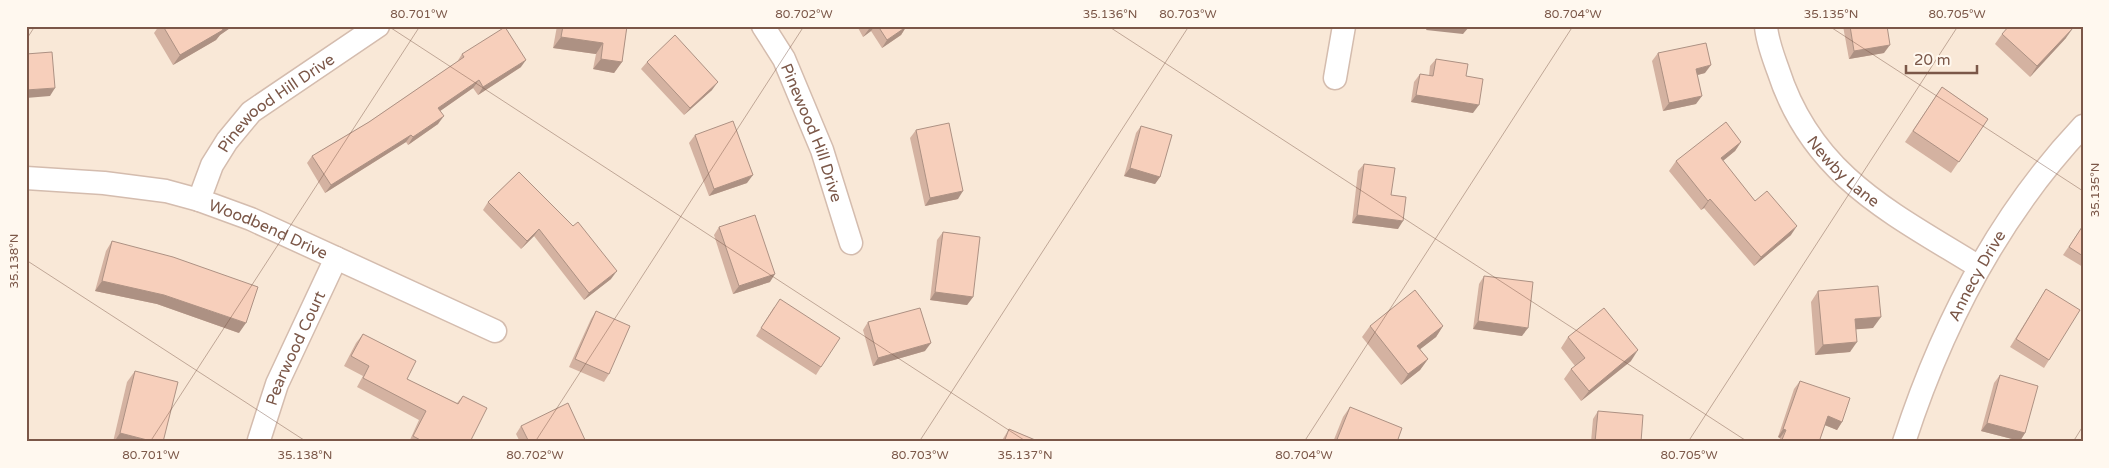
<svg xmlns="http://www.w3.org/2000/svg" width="2109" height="468" viewBox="0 0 2109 468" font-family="'Varela Round',sans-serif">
  <rect width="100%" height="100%" fill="#fef4e7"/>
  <rect fill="#f9e8d7" x="26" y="26" width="2057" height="416"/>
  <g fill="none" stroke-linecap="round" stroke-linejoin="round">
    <g stroke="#d4bcae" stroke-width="25">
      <g id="minor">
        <path id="s1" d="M763,26L784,59L822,150L851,243"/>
        <path id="s2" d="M1766,26C1767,41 1773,56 1778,70C1812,176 1892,213 1979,267"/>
        <path d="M1335,78L1344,26"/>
        <path id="s3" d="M26,178L104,183L166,191L199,200L251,219L495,331"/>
        <path id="s4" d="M199,200L212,165L227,141L251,112L378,26"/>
        <path id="s5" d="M259,440L277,384L336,258"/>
        <path id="s6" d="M1904,442C1942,325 1998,216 2083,126"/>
      </g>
    </g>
    <use href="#minor" stroke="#fff" stroke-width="22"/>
  </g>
  <g fill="#d4b2a1">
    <path d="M159,26H233L220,35L216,40L173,65L154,33Z"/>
    <path d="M557,26H627L622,62L614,73L593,69L596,54L553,48Z"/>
    <path d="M857,26H906V27L901,35L882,48L871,31L863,37Z"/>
    <path d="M1843,26H1887L1884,53L1849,59Z"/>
    <path d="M2002,34L2066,38L2030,77L1995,44Z"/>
    <path d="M1658,53L1705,73L1697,75L1696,104L1663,111L1652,61Z"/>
    <path d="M462,54L521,67L478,95L473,88L440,111L438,124L408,145L406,142L325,193L307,163L312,156L369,122L457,62Z"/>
    <path d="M1436,59L1466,76L1473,113L1411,102L1414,82L1420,74L1429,76L1430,66Z"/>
    <path d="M647,62L712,90L684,115L641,69Z"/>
    <path d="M1942,87L1988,119L1951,173L1905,142Z"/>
    <path d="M1141,126L1160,177L1155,184L1124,176L1136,133Z"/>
    <path d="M916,130L958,199L925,206L910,138Z"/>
    <path d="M695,135L747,183L709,196L689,143Z"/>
    <path d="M1741,142L1735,151L1723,161L1755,201L1791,235L1754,266L1704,208L1701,210L1669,171L1676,161Z"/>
    <path d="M1364,164L1391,195L1398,229L1352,223L1358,171Z"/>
    <path d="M519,172L611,279L584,300L534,236L521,249L483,210L488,202Z"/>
    <path d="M719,227L770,282L733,294L714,235Z"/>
    <path d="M2082,227H2083V267L2063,255Z"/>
    <path d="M943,232L973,297L967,305L930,300L937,240Z"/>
    <path d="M112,241L239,333L157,304L95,291L106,251Z"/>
    <path d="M1484,276L1522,336L1473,329L1479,284Z"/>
    <path d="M2046,289L2049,360L2044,368L2010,347Z"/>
    <path d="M1818,291L1873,328L1856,329L1850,352L1815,355L1811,302Z"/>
    <path d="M774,307L821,367L816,375L756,336Z"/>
    <path d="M596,311L609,374L604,382L569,367L591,319Z"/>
    <path d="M868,322L925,351L873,366L863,330Z"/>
    <path d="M1370,326H1443L1436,337L1420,349L1428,359L1420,370L1401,385L1362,337Z"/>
    <path d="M363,334L407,379L457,403L463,396L470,442H409L419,420L357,387L363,376L344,366L356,343Z"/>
    <path d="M1568,337L1631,361L1581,401L1564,379L1571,369L1575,366L1561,348Z"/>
    <path d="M135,371L163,442H113L127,382Z"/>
    <path d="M2000,375L2025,433L2020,441L1981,431L1994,383Z"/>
    <path d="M1800,381L1842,422L1837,430L1825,425L1819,442H1779L1780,438L1778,437L1794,389Z"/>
    <path d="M1350,407L1397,442H1333L1343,417Z"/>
    <path d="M1598,411L1641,442H1591L1593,419Z"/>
    <path d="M521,426L586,442H520L516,434Z"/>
    <path d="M1009,429L1040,442H1001Z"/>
  </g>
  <g fill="#ad9183">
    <path d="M225,26H233L220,35L216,40L173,65L180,55Z"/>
    <path d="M873,26H875L871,31L863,37L869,29Z"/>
    <path d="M1428,26H1466L1469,27L1463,34L1426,30Z"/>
    <path d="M906,27L901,35L882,48L887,40Z"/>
    <path d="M2073,28L2066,38L2030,77L2037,66Z"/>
    <path d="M561,37L603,43L596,54L553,48Z"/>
    <path d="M1890,45L1884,53L1849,59L1854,51Z"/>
    <path d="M601,59L622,62L614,73L593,69Z"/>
    <path d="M526,60L521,67L478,95L483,87Z"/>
    <path d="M1711,65L1705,73L1690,77L1696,69Z"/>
    <path d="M479,80L473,88L433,116L438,108Z"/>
    <path d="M718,82L712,90L684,115L690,108Z"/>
    <path d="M55,88L50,96L26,98V90Z"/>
    <path d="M1416,95L1479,105L1473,113L1411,102Z"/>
    <path d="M1702,96L1696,104L1663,111L1669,103Z"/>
    <path d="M444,116L438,124L408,145L413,137Z"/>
    <path d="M411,135L406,142L325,193L331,185Z"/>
    <path d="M1741,142L1735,151L1714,168L1721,158Z"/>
    <path d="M1130,168L1160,177L1155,184L1124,176Z"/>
    <path d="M753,175L747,183L709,196L714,189Z"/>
    <path d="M963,191L958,199L925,206L930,198Z"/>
    <path d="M1710,199L1704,208L1701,210L1708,201Z"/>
    <path d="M1357,215L1403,221L1398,229L1352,223Z"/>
    <path d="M1797,226L1791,235L1754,266L1761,257Z"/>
    <path d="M539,229L534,236L521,249L527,241Z"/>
    <path d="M617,271L611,279L584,300L589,293Z"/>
    <path d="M775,274L770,282L733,294L739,286Z"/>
    <path d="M102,281L164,295L246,323L239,333L157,304L95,291Z"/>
    <path d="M935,292L973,297L967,305L930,300Z"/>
    <path d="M1881,317L1873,328L1848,330L1855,319Z"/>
    <path d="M1478,321L1528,328L1522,336L1473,329Z"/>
    <path d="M1443,326L1436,337L1410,357L1417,346Z"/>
    <path d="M1857,342L1850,352L1815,355L1823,345Z"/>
    <path d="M931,343L925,351L873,366L878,358Z"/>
    <path d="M1638,350L1631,361L1581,401L1589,391Z"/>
    <path d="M1428,359L1420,370L1401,385L1408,374Z"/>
    <path d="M1828,416L1842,422L1837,430L1822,424Z"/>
    <path d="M1987,423L2025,433L2020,441L1981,431Z"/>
    <path d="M1783,429L1786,430L1780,438L1778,437Z"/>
    <path d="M120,433L155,442H114Z"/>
  </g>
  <g fill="#f7cfbb" stroke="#ad9183">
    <path d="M163,26H225L222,28L223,30L180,55Z"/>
    <path d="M563,26H627L622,62L601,59L603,43L561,37Z"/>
    <path d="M878,26H906V27L887,40Z"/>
    <path d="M1850,26H1887L1890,45L1854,51Z"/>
    <path d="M2009,26H2072L2073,28L2037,66L2002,34Z"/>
    <path d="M505,27L526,60L483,87L479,80L438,108L444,116L413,137L411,135L331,185L312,156L369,122L464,57L462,54Z"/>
    <path d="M675,35L718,82L690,108L647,62Z"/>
    <path d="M1706,43L1711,65L1696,69L1702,96L1669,103L1658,53Z"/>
    <path d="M52,52L55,88L26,90V54Z"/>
    <path d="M1436,59L1468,64L1466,76L1483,79L1479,105L1416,95L1420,74L1433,76Z"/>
    <path d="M1942,87L1988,119L1959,162L1913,131Z"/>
    <path d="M733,121L753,175L714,189L695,135Z"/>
    <path d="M1726,122L1741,142L1721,158L1755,201L1767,191L1797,226L1761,257L1710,199L1708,201L1676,161Z"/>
    <path d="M949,123L963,191L930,198L916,130Z"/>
    <path d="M1141,126L1172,135L1160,177L1130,168Z"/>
    <path d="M1364,164L1395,168L1391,195L1406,197L1403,221L1357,215Z"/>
    <path d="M519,172L573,226L578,222L617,271L589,293L539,229L527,241L488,202Z"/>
    <path d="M755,215L775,274L739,286L719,227Z"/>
    <path d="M2082,227H2083V256L2069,247Z"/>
    <path d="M943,232L980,237L973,297L935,292Z"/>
    <path d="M112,241L173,257L258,287L246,323L164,295L102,281Z"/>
    <path d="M1484,276L1533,282L1528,328L1478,321Z"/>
    <path d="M1878,286L1881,317L1855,319L1857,342L1823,345L1818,291Z"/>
    <path d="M2046,289L2080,310L2049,360L2016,339Z"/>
    <path d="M1415,290L1443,326L1417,346L1428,359L1408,374L1370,326Z"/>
    <path d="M780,299L840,338L821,367L761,328Z"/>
    <path d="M920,308L931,343L878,358L868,322Z"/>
    <path d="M1604,308L1638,350L1589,391L1571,369L1585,358L1568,337Z"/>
    <path d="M596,311L630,326L609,374L575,359Z"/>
    <path d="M363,334L416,361L407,379L458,404L463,396L487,408L470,442H424L413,436L426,411L363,378L369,366L351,356Z"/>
    <path d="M135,371L178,382L163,442H155L120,433Z"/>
    <path d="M2000,375L2038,386L2025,433L1987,423Z"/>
    <path d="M1800,381L1850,398L1842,422L1828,416L1819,442H1781L1786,430L1783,429Z"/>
    <path d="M568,403L586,442H529L521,426Z"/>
    <path d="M1350,407L1402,428L1397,442H1336Z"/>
    <path d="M1598,411L1643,415L1641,442H1595Z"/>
    <path d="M1009,429L1040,442H1004Z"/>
  </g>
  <path fill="none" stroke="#7b5748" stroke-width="1" stroke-opacity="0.45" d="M388,26L1027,442M1108,26L1748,442M1829,26L2083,191M26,40L35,26M26,260L307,442M150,442L420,26M535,442L804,26M919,442L1189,26M1304,442L1573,26M1688,442L1958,26M2073,442L2083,426"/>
  <g text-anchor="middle" stroke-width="5" stroke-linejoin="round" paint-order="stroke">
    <g font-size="16" fill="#7b5748" stroke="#fff8ef">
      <text dy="6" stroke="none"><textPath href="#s4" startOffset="128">Pinewood Hill Drive</textPath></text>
      <text dy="6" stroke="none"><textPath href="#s1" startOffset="118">Pinewood Hill Drive</textPath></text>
      <text dy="6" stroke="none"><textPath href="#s2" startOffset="168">Newby Lane</textPath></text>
      <text dy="6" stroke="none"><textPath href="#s3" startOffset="250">Woodbend Drive</textPath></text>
      <text dy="6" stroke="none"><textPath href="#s6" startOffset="182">Annecy Drive</textPath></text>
      <text dy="6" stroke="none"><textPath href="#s5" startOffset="99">Pearwood Court</textPath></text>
    </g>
  </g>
  <rect width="2109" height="468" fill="none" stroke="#fff8ef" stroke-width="55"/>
  <path d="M1906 65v8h71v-8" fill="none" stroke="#7b5748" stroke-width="2.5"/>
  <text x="1914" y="65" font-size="15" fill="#7b5748" stroke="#fff8ef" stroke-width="4" paint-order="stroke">20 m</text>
  <rect x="28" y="28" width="2054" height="412" fill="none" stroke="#7b5748" stroke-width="2"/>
  <g font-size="12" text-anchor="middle" fill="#7b5748">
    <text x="419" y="18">80.701°W</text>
    <text x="804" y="18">80.702°W</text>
    <text x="1110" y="18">35.136°N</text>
    <text x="1188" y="18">80.703°W</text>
    <text x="1573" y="18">80.704°W</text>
    <text x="1831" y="18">35.135°N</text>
    <text x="1957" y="18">80.705°W</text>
    <text transform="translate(2095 190) rotate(-90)" y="4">35.135°N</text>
    <text transform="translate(14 261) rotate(-90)" y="4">35.138°N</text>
    <text x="151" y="459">80.701°W</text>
    <text x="305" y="459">35.138°N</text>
    <text x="535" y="459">80.702°W</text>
    <text x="920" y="459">80.703°W</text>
    <text x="1025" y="459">35.137°N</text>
    <text x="1304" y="459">80.704°W</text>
    <text x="1689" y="459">80.705°W</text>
  </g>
</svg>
